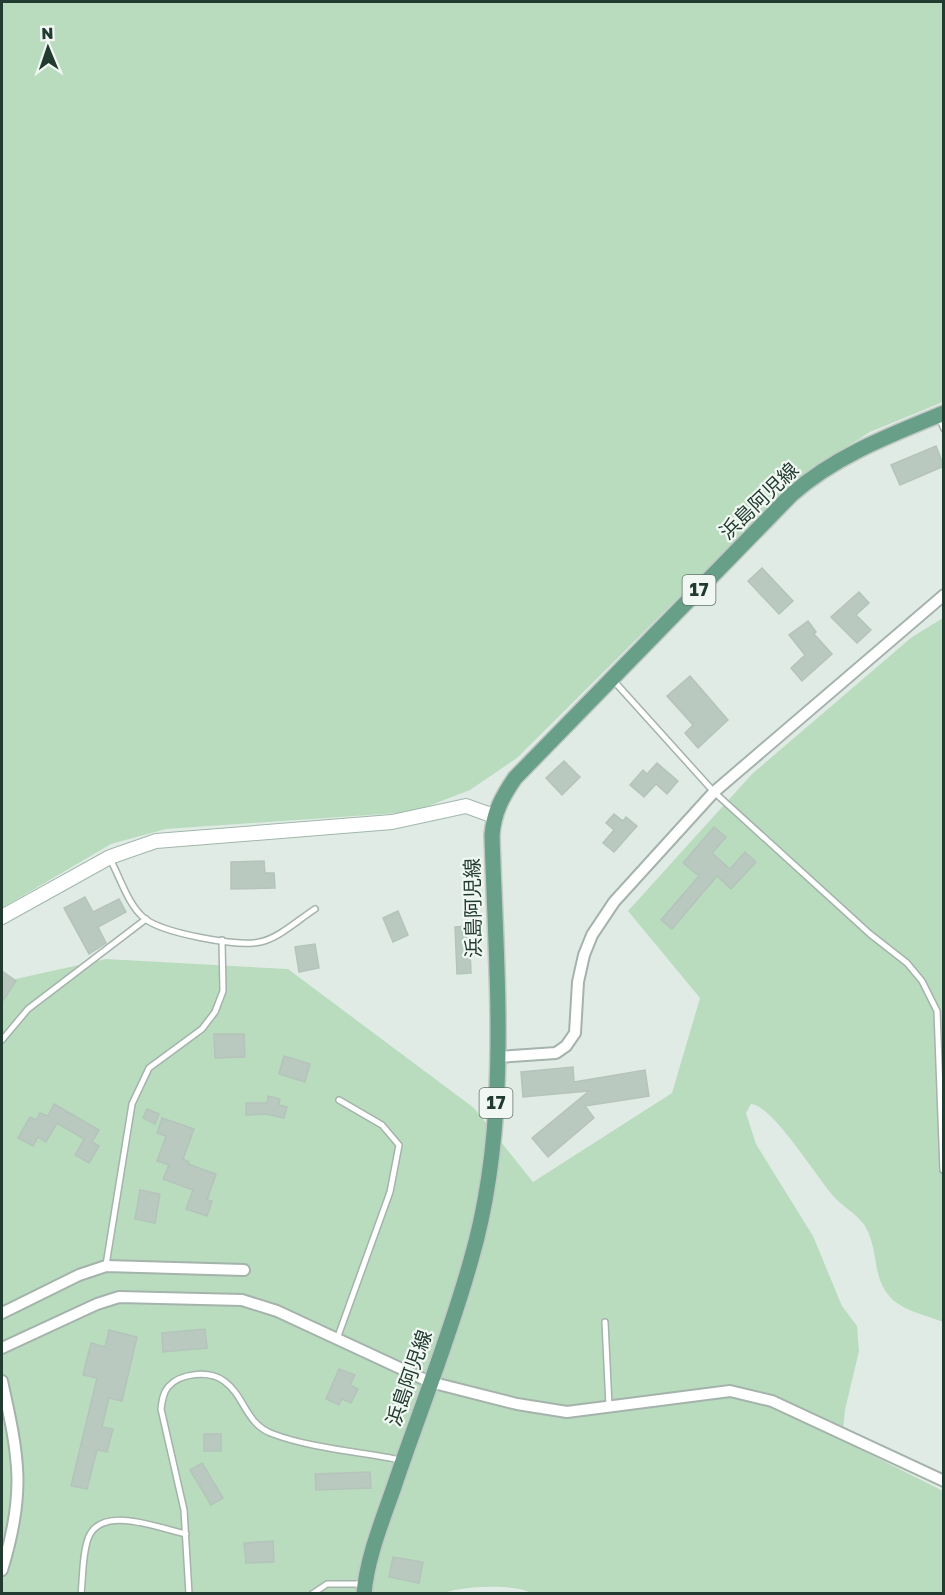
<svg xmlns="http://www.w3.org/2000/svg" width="945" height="1595" viewBox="0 0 945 1595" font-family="'Golos Text','Noto Sans JP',sans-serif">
  <rect width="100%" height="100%" fill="#e1ebe5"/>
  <g fill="#badcbe">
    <path d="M2,2H943V402L870,432L801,476L517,758L470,790L413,812L166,829L111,844L2,908Z"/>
    <path d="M943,618V1322C928,1316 905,1311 893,1300C872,1280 879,1256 868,1232C863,1218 846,1209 836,1199C819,1182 773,1105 751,1104L746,1113L756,1144L813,1236L842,1306L857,1326L859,1351L845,1410L842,1440L943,1491V1593L533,1594C517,1583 459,1586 442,1594L2,1593V982L106,959L288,969L474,1108L533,1182L672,1093L700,998L628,911L752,774L912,637Z"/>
  </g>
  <g fill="#b9c9c0" stroke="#b4c4bb" stroke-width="1.5">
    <path d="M936,446L944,466L900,485L891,465Z"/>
    <path d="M762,568L793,601L779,614L748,581Z"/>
    <path d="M859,592L869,603L856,615L871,630L857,643L831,617Z"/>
    <path d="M808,621L816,632L814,634L832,654L802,681L791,668L805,655L789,635Z"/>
    <path d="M690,676L728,720L698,748L685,733L693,725L667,696Z"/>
    <path d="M564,761L580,777L562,795L546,778Z"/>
    <path d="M657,763L678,781L667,794L656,784L644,797L630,785L643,770L647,774Z"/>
    <path d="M614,814L623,821L626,817L637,826L614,852L603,843L614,830L606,823Z"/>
    <path d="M714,827L726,837L712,853L730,869L745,852L756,862L731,889L717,876L672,929L661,920L699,876L683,863Z"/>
    <path d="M264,861L265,873H274L275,888L231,889V862Z"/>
    <path d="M85,897L93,912L119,899L126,912L98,927L106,943L89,954L64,908Z"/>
    <path d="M398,911L408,935L393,942L383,918Z"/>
    <path d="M469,926L471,973L457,974L455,927Z"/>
    <path d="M315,944L319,968L299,972L295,947Z"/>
    <path d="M2,971L16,981L2,1002Z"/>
    <path d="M214,1034H244L245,1057L215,1058Z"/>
    <path d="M284,1056L310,1064L305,1082L279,1074Z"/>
    <path d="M573,1067L574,1082L645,1070L649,1096L585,1106L594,1118L548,1157L532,1138L589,1091L523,1097L521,1072Z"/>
    <path d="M268,1096L280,1099L279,1105L287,1107L284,1118L266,1114L246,1115V1103H267Z"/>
    <path d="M54,1104L99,1130L92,1142L99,1146L89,1163L75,1155L84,1139L57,1123L46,1142L38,1137L33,1146L18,1138L30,1117L36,1120L40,1113L48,1116Z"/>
    <path d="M147,1109L159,1114L155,1124L143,1118Z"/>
    <path d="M162,1118L194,1129L183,1159L189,1162L188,1164L216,1174L207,1200L212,1201L207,1216L186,1209L193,1190L163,1179L169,1165L157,1161L166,1136L157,1133Z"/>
    <path d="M140,1190L160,1194L155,1223L135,1219Z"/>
    <path d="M205,1329L207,1348L163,1352L162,1333Z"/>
    <path d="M109,1330L137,1337L122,1401L109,1398L102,1427L113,1429L107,1452L97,1450L87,1489L71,1486L97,1378L83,1375L91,1343L105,1347Z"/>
    <path d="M339,1369L355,1375L350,1385L358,1389L351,1403L342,1399L339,1405L326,1399Z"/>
    <rect x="204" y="1434" width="17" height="17"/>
    <path d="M202,1463L223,1498L211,1505L190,1470Z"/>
    <path d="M370,1472L371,1488L316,1490L315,1474Z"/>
    <path d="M273,1541L274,1562L246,1563L244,1543Z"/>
    <path d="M393,1557L423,1562L419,1583L389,1577Z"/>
  </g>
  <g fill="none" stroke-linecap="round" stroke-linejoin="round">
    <g stroke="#a4b3ab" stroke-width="8">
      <g id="lane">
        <path d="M939,417L944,429"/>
        <path d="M613,680L714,792L870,934L907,963L922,981L937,1011L943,1170"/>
        <path d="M110,859C120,877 128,905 144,918C162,933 237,947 260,942C279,938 298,920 315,909"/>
        <path d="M2,1040L28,1009L146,919"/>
        <path d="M106,1265L132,1104L149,1068L202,1029L215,1012L223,991L222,940"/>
        <path d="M605,1322L609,1406"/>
        <path d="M337,1339L390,1192L399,1145L382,1125L339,1100"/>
        <path d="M81,1594C83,1577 82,1559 87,1542C97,1502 158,1528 186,1534"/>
        <path d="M189,1594L184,1510L161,1409C162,1401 163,1393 168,1387C180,1373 209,1370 224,1381C245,1396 245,1424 273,1434C310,1448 362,1452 401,1460"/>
        <path d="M312,1594L327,1584H364"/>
      </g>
    </g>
    <g stroke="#a4b3ab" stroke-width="14">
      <g id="street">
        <path d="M498,1057L556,1053L566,1046L575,1033L578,982L584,955L592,935L614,902L714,792L944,595"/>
        <path d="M2,1313L79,1275L106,1266L244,1270"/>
        <path d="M2,1348L97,1304L119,1297L242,1300L277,1311L430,1382L517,1404L567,1412L730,1391L772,1401L944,1481"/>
        <path d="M2,1381C19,1458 26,1492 2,1570"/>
      </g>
    </g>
    <g stroke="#a0b7ab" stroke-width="16">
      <path id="secondary" d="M2,917L110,857L156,841L392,822L466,806L494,816"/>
    </g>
    <g stroke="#c1c8c5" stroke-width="18">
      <path id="primary" d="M364,1594C367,1557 383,1519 395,1484C420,1410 450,1336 471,1260C511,1123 496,976 492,835C494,812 502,797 515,778L791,495C835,456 890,435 944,413"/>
    </g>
    <use href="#lane" stroke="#fff" stroke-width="5"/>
    <use href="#street" stroke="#fff" stroke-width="10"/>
    <use href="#secondary" stroke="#fff" stroke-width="14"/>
    <use href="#primary" stroke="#679f88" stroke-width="15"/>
  </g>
  <g text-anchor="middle" stroke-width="4.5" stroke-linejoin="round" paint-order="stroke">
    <g fill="#f1f8f3" stroke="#60746a" stroke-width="1.5">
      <rect x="682.5" y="575" width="33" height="30" rx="4.5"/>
      <rect x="479.5" y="1088" width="33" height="30" rx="4.5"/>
    </g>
    <g font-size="18" font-weight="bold" fill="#223b30">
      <text x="699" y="596">17</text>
      <text x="496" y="1109">17</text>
    </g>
    <g font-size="20" fill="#223b30" stroke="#f1f8f3">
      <text transform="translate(759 501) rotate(-44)" y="7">浜島阿児線</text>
      <text transform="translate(473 908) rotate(-91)" y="7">浜島阿児線</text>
      <text transform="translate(409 1378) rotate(-71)" y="7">浜島阿児線</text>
    </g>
  </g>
  <rect width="945" height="1595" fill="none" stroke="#223b30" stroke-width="6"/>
  <g transform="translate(48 48) rotate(358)" stroke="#f1f8f3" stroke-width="4.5" paint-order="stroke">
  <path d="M0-4.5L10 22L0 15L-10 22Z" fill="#223b30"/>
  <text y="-9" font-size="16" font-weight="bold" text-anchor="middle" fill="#223b30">N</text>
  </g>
</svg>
